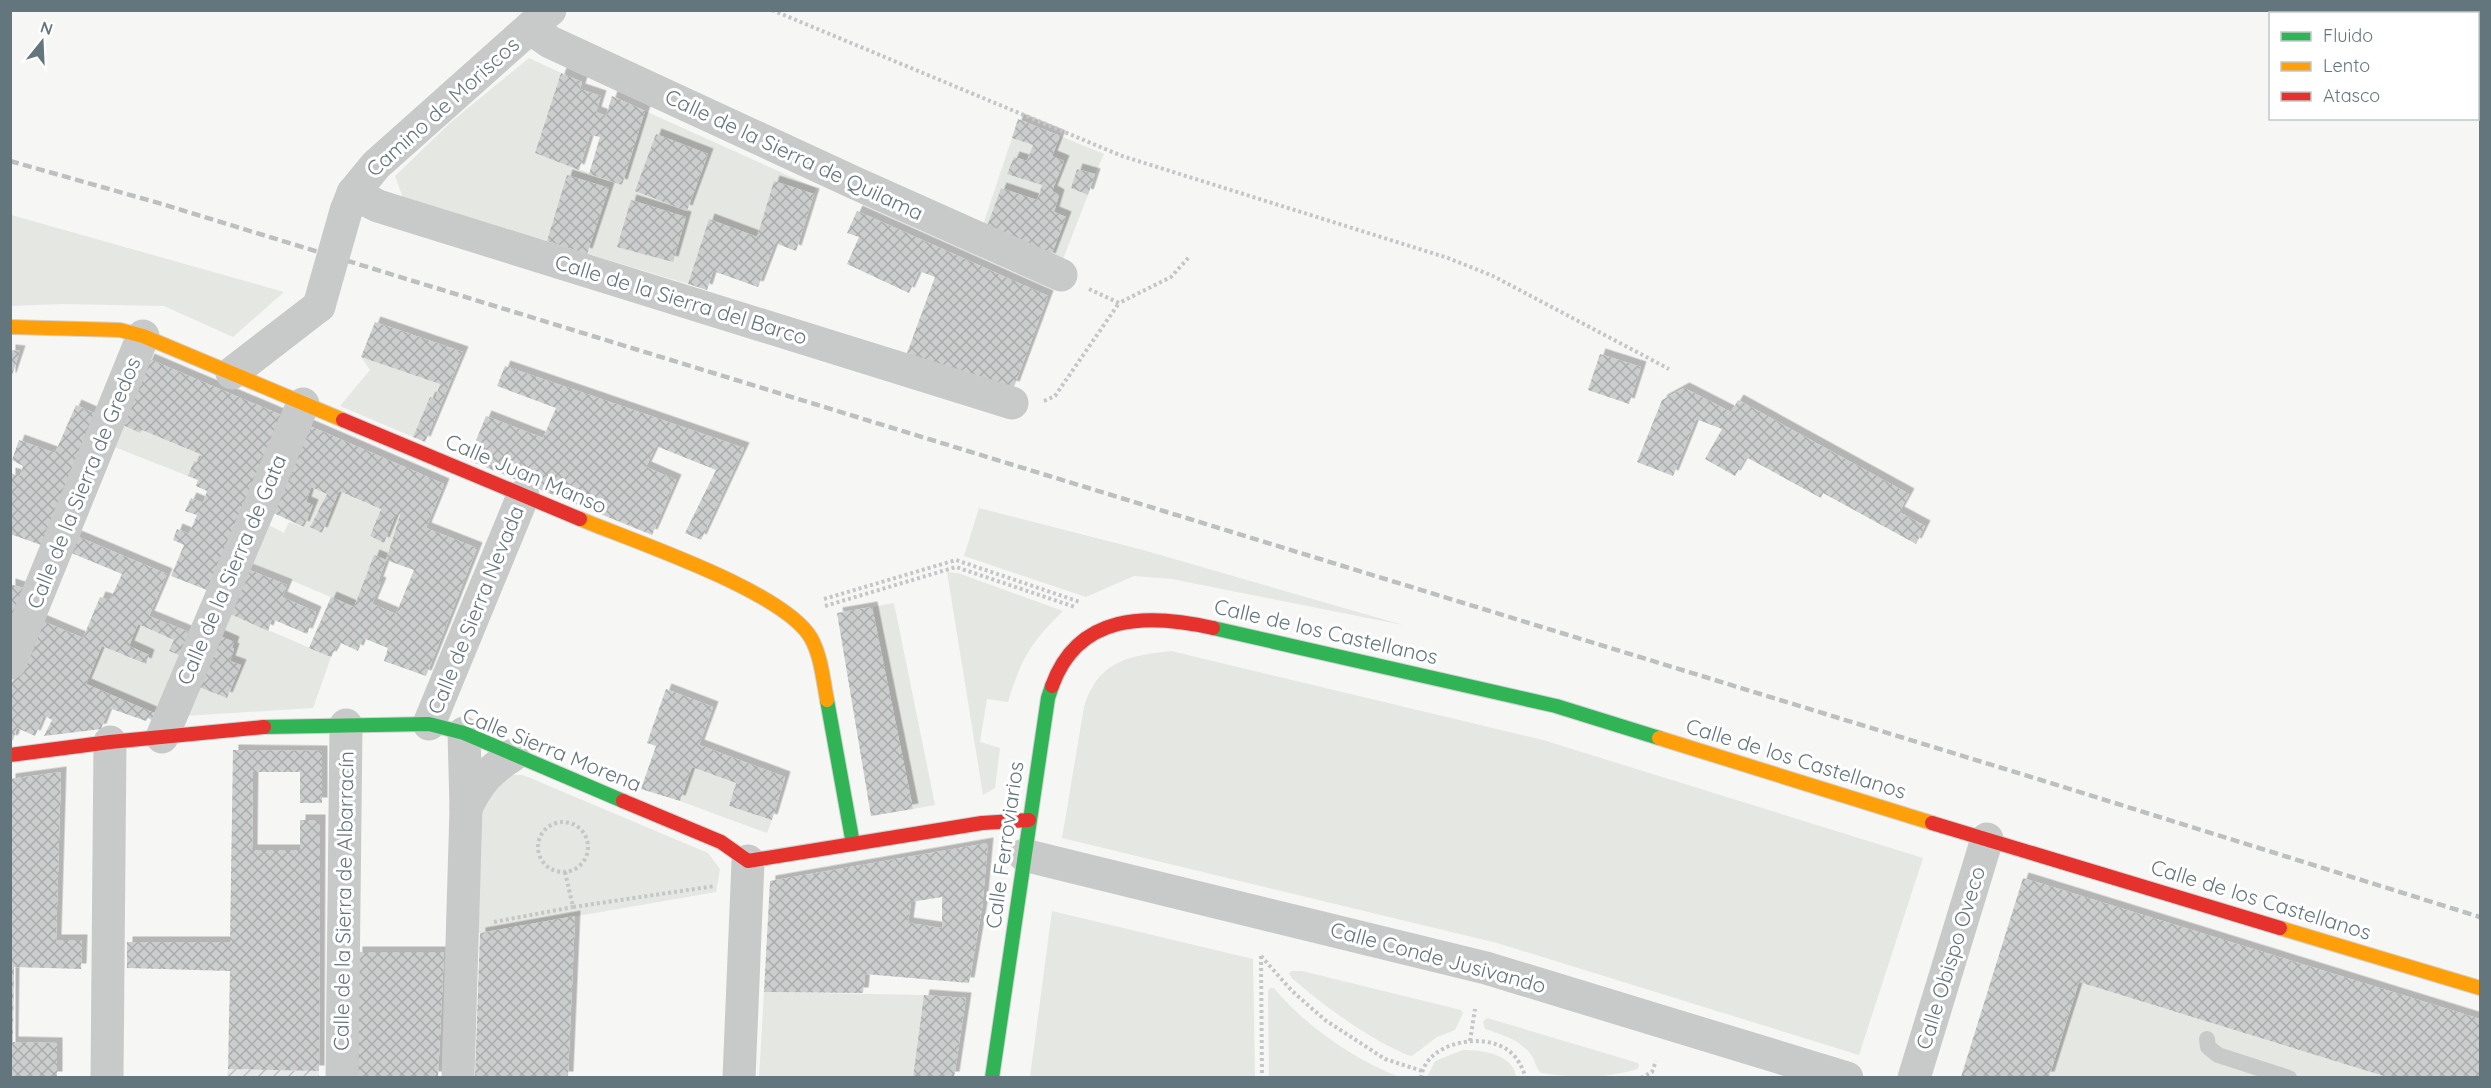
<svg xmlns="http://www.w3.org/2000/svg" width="2491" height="1088" viewBox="0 0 2491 1088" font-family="Quicksand,sans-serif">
  <defs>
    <pattern id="industrial-furrows" width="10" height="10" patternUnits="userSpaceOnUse" patternTransform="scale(1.5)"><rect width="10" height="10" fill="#e6e7e6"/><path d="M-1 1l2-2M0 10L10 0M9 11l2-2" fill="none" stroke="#bec0c0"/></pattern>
    <pattern id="building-cross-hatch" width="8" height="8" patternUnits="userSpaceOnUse" patternTransform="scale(1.5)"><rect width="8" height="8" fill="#cccece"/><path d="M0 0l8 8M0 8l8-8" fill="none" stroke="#a9acac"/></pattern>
    <filter id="shadow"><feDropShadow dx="5.5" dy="-5.5" stdDeviation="0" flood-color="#0004"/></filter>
  </defs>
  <rect width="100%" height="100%" fill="#f6f6f5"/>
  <path fill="url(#industrial-furrows)" d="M228,1069L319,1071V1077L227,1078Z"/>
  <g fill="#e5e7e2" fill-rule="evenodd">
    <path d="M529,58L561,73L535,153L622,185L645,111L816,188L814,194L774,182L757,237L709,219L688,284L403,198L395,176L451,122ZM656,135L708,154L687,211Z"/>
    <path d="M1060,136L1104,154L1095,174L1077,169L1071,188L1088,195L1061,264L1050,259L1066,217L1054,212L1059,195L1052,191L1064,161L1052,156Z"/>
    <path d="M1012,138L1033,145L1027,161L1014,157L1007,174L1042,185L1037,200L1001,188L986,229L982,228Z"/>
    <path d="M11,215L284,292L233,337L164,306L63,304L11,306Z"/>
    <path d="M361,357L440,384L435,399L430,397L413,437L340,406L370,370Z"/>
    <path d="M121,424L140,432L142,430L202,455L198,462L194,461L188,476L112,446Z"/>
    <path d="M311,487L327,494L310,526L322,532L339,491L381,509L370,536L383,542L396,514L400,515L386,560L374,555L354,607L249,562L265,523L284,533L289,522L304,527L313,505L306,502Z"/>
    <path d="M979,508L1143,550L1403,625L1172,579L1134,576L1086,597L964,556Z"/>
    <path d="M947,572L958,573L1063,611C1031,642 1021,659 1008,702L987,699L980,742L1000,748L995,788L983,795Z"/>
    <path d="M894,603L935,805L913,809L872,607Z"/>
    <path d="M228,613L331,657L313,708L185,716L196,686L227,698L241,666L230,661L234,649L218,635Z"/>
    <path d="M138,624L174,640L179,655L154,713L86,684L102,646L146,664L149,655L129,646Z"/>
    <path d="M1171,651L1543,740L1923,858L1859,1055L1497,943L1062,838L1084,707C1098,661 1127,656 1171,651Z"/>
    <path d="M692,767L736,783L729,806L772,820L767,833L680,801Z"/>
    <path d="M507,775H523L708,853L720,869L716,892L473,934L477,806Z"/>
    <path d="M1052,911L1253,959L1255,1077H1030Z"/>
    <path d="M1291,971H1302L1461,1010L1463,1013L1455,1030L1437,1037L1412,1056L1407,1055C1365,1036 1328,1009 1293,979L1289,974Z"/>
    <path d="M2079,982L2387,1077L2049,1078Z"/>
    <path d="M1270,988H1274C1305,1026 1354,1059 1399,1077H1269L1268,991Z"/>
    <path d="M764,992L924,995L913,1077L759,1078Z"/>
    <path d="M1487,1018L1638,1063L1639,1066L1637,1069C1605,1079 1574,1078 1541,1073C1536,1069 1536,1062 1532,1056C1521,1040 1503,1035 1485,1029L1483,1022Z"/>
    <path d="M1463,1050C1482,1050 1513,1054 1516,1077H1427L1435,1061Z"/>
  </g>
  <g fill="url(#building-cross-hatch)" fill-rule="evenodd" filter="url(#shadow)">
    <path d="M561,73L582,82L580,89L601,96L596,112L606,116L612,96L645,111L622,185L589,174L600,137L590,135L579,170L535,153Z"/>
    <path d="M1018,119L1060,136L1052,156L1064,161L1052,191L1059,195L1054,212L1066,217L1050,259L986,229L1001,188L1037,200L1042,185L1007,174L1014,157L1027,161L1033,145L1012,138Z"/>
    <path d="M656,134L708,154L687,211L635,191Z"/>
    <path d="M1077,169L1095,174L1088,195L1071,188Z"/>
    <path d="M567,175L609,188L587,254L547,241Z"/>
    <path d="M774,181L814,194L796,251L775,243L758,287L713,271L707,290L688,284L709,219L757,237Z"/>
    <path d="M631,200L686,217L673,262L617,247Z"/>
    <path d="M857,211L1048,296L1014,387L906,356L935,277L919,271L909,293L847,264L859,237L847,233Z"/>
    <path d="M375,322L463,352L425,442L413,437L430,397L435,399L440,384L361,357Z"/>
    <path d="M10,350L20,351L11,378H10Z"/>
    <path d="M1600,354L1641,367L1629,404L1588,390Z"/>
    <path d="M149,359L281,415L207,590L171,576L184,545L173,540L177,529L189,534L197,515L185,511L191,498L203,503L207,491L196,486L198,480L188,476L194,461L198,462L202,455L142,430L140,433L121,424Z"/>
    <path d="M505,366L744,448L701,540L685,533L716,470L656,446L646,467L676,480L652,535L468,460L486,416L543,438L556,408L497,386Z"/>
    <path d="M1684,388L1731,412L1738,400L1909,494L1899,512L1925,526L1916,544L1823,493L1821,498L1746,457L1735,476L1705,459L1722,429L1696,419L1673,476L1637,462L1662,400Z"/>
    <path d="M76,405L96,414L41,545L10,534V473L20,476L23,466L12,460L19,440L55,453Z"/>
    <path d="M305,424L444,484L426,528L477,548L426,676L384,661L388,648L363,638L358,651L339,642L331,657L309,648L331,597L354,607L374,555L386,560L378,582L381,583L372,604L396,614L414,570L386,560L400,515L396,514L384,543L370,536L381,509L339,491L322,533L310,527L327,494L311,487L306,502L313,505L304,527L269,511Z"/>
    <path d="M76,536L167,574L149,616L189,632L179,655L169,651L174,640L138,624L129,646L149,655L146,664L102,646L86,684L154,713L152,720L148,718L146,721L109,708L101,729L44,736L52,720L44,715L35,736L17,728L13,740L10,741V687L40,620L83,638L100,597L110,600L122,574L69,552Z"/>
    <path d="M247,569L287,585L282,597L316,612L307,634L272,619L268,631L228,613Z"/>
    <path d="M10,584L23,588L10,621Z"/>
    <path d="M872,607L913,809L871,816L837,613Z"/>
    <path d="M218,635L234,642L232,648L234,649L230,661L241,665L227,698L196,686Z"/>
    <path d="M666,689L713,707L699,745L785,777L772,820L729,806L736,783L692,767L680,801L641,789L656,746L647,743Z"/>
    <path d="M233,750L322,751V803H300V772H253L252,850H300V820H320L319,1071L228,1069L230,971L127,968V942H230Z"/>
    <path d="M61,772L56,940H82L81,969L14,967L13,1042L57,1043V1077H10V779Z"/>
    <path d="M988,843L982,908L969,983L865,974L863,993L764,992L770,881ZM942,897V928L908,923L911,902Z"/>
    <path d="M2023,878L2480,1019V1077H2387L2079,982L2049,1077H1961Z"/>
    <path d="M575,916L568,1077H475L480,933Z"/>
    <path d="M357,952H444L438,1077H356Z"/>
    <path d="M924,995L966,998L954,1077H913Z"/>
  </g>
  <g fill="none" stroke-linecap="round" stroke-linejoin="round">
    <g stroke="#d1d3d3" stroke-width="16">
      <g id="fast">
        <path d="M1213,628L1556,706L1659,738"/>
        <path d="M827,700L853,844"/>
        <path d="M264,727L429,724L464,733L623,801"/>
        <path d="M992,1078L1048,698L1052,686"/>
      </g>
    </g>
    <g stroke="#d1d3d3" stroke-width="16">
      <g id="slow">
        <path d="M10,327L120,330L143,336L343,420"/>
        <path d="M580,519C633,541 784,591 811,638C821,656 823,679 827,700"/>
        <path d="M1659,738L1932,823"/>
        <path d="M2280,928L2480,988"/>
      </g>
    </g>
    <g stroke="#d1d3d3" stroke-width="16">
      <g id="jam">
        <path d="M343,420L580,519"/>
        <path d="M1052,686C1078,613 1148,613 1213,628"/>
        <path d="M10,755L110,742L264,727"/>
        <path d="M623,801L721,842L748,861L982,823L1029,820"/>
        <path d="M1932,823L2280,928"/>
      </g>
    </g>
    <g stroke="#c5c6c7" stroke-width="4" stroke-dasharray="3 3" stroke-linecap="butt">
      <path d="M772,10L1122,156L1448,258L1493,276L1669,369"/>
      <path d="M1089,289L1119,303L1171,277L1190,256"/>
      <path d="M1044,401L1055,396L1119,303"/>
      <path d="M824,599L956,560L1080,602"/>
      <path d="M825,606L956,567L1075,607"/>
      <circle cx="563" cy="847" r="25"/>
      <path d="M565,872L573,907L715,886"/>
      <path d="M494,922L573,907"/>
      <path d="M1261,956L1292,991L1325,1020L1385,1059L1422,1071"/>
      <path d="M1261,956L1262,1078"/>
      <path d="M1470,1041L1475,1009"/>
      <path d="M1421,1078C1425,1042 1484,1031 1509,1051C1518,1058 1522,1067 1526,1078"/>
      <path d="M1641,1078L1652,1072L1656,1061"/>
    </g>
    <path stroke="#c8caca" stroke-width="16" d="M2207,1039L2208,1047L2218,1055L2289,1078"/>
    <g stroke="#c8caca" stroke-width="33">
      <path d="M530,28L550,42L855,183L1061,275"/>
      <path d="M353,193L378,206L1012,403"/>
      <path d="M346,211L353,193L376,165L550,10"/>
      <path d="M232,373L319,306"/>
      <path d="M10,663L143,336"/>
      <path d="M429,724L523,496"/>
      <path d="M162,737L303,404"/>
      <path d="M466,808C479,782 488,771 513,755"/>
      <path d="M1024,855L1486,968L1847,1078"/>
      <path d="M107,1078L110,742"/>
      <path d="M342,1078L346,725"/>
      <path d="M458,1078L466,808L464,733"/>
      <path d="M739,1078L748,861"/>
      <path d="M1914,1078L1987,839"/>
    </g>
    <use href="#fast" stroke="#30b455" stroke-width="14"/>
    <use href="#slow" stroke="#ff9f0a" stroke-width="14"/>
    <use href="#jam" stroke="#e5322d" stroke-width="14"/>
    <path stroke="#bdc0c0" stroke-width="4.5" stroke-dasharray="9 4.5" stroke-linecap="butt" d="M10,161L162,204L2041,780L2480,917"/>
    <path stroke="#c8caca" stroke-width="33" d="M319,306L346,211"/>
  </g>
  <g text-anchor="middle" stroke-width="6" stroke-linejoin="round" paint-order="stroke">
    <g font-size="21" fill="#63767d" stroke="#fff">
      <text transform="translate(443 107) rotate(-42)" y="7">Camino de Moriscos</text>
      <text transform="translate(794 155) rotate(25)" y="7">Calle de la Sierra de Quilama</text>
      <text transform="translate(681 300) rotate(17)" y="7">Calle de la Sierra del Barco</text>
      <text transform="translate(526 474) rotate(23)" y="7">Calle Juan Manso</text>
      <text transform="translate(84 483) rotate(-68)" y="7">Calle de la Sierra de Gredos</text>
      <text transform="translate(232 570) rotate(-67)" y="7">Calle de la Sierra de Gata</text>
      <text transform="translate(476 610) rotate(-68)" y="7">Calle de Sierra Nevada</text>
      <text transform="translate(1326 632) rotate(13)" y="7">Calle de los Castellanos</text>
      <text transform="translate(552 750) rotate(22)" y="7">Calle Sierra Morena</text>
      <text transform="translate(1796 759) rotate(17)" y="7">Calle de los Castellanos</text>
      <text transform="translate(1005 845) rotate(-82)" y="7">Calle Ferroviarios</text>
      <text transform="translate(2261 900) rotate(17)" y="7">Calle de los Castellanos</text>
      <text transform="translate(344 901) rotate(-89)" y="7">Calle de la Sierra de Albarracín</text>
      <text transform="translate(1438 958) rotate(15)" y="7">Calle Conde Jusivando</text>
      <text transform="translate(1951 958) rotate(-73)" y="7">Calle Obispo Oveco</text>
    </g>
  </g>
  <rect width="2491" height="1088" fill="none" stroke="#63767d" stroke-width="24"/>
  <rect x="2269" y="12" width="210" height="108" fill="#ffffff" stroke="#c1c8cb" stroke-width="1.5"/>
  <rect x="2281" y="32" width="30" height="9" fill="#30b455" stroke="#c1c8cb" stroke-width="1.5"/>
  <text x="2323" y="42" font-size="18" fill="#63767d">Fluido</text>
  <rect x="2281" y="62" width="30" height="9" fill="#ff9f0a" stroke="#c1c8cb" stroke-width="1.5"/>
  <text x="2323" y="72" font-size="18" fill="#63767d">Lento</text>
  <rect x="2281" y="92" width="30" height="9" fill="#e5322d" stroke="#c1c8cb" stroke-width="1.5"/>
  <text x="2323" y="102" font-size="18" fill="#63767d">Atasco</text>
  <g transform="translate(42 42) rotate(18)" stroke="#ffffff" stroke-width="4.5" paint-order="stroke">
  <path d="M0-4.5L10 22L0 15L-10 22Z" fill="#63767d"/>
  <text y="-9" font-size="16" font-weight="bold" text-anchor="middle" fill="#63767d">N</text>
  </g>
</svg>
